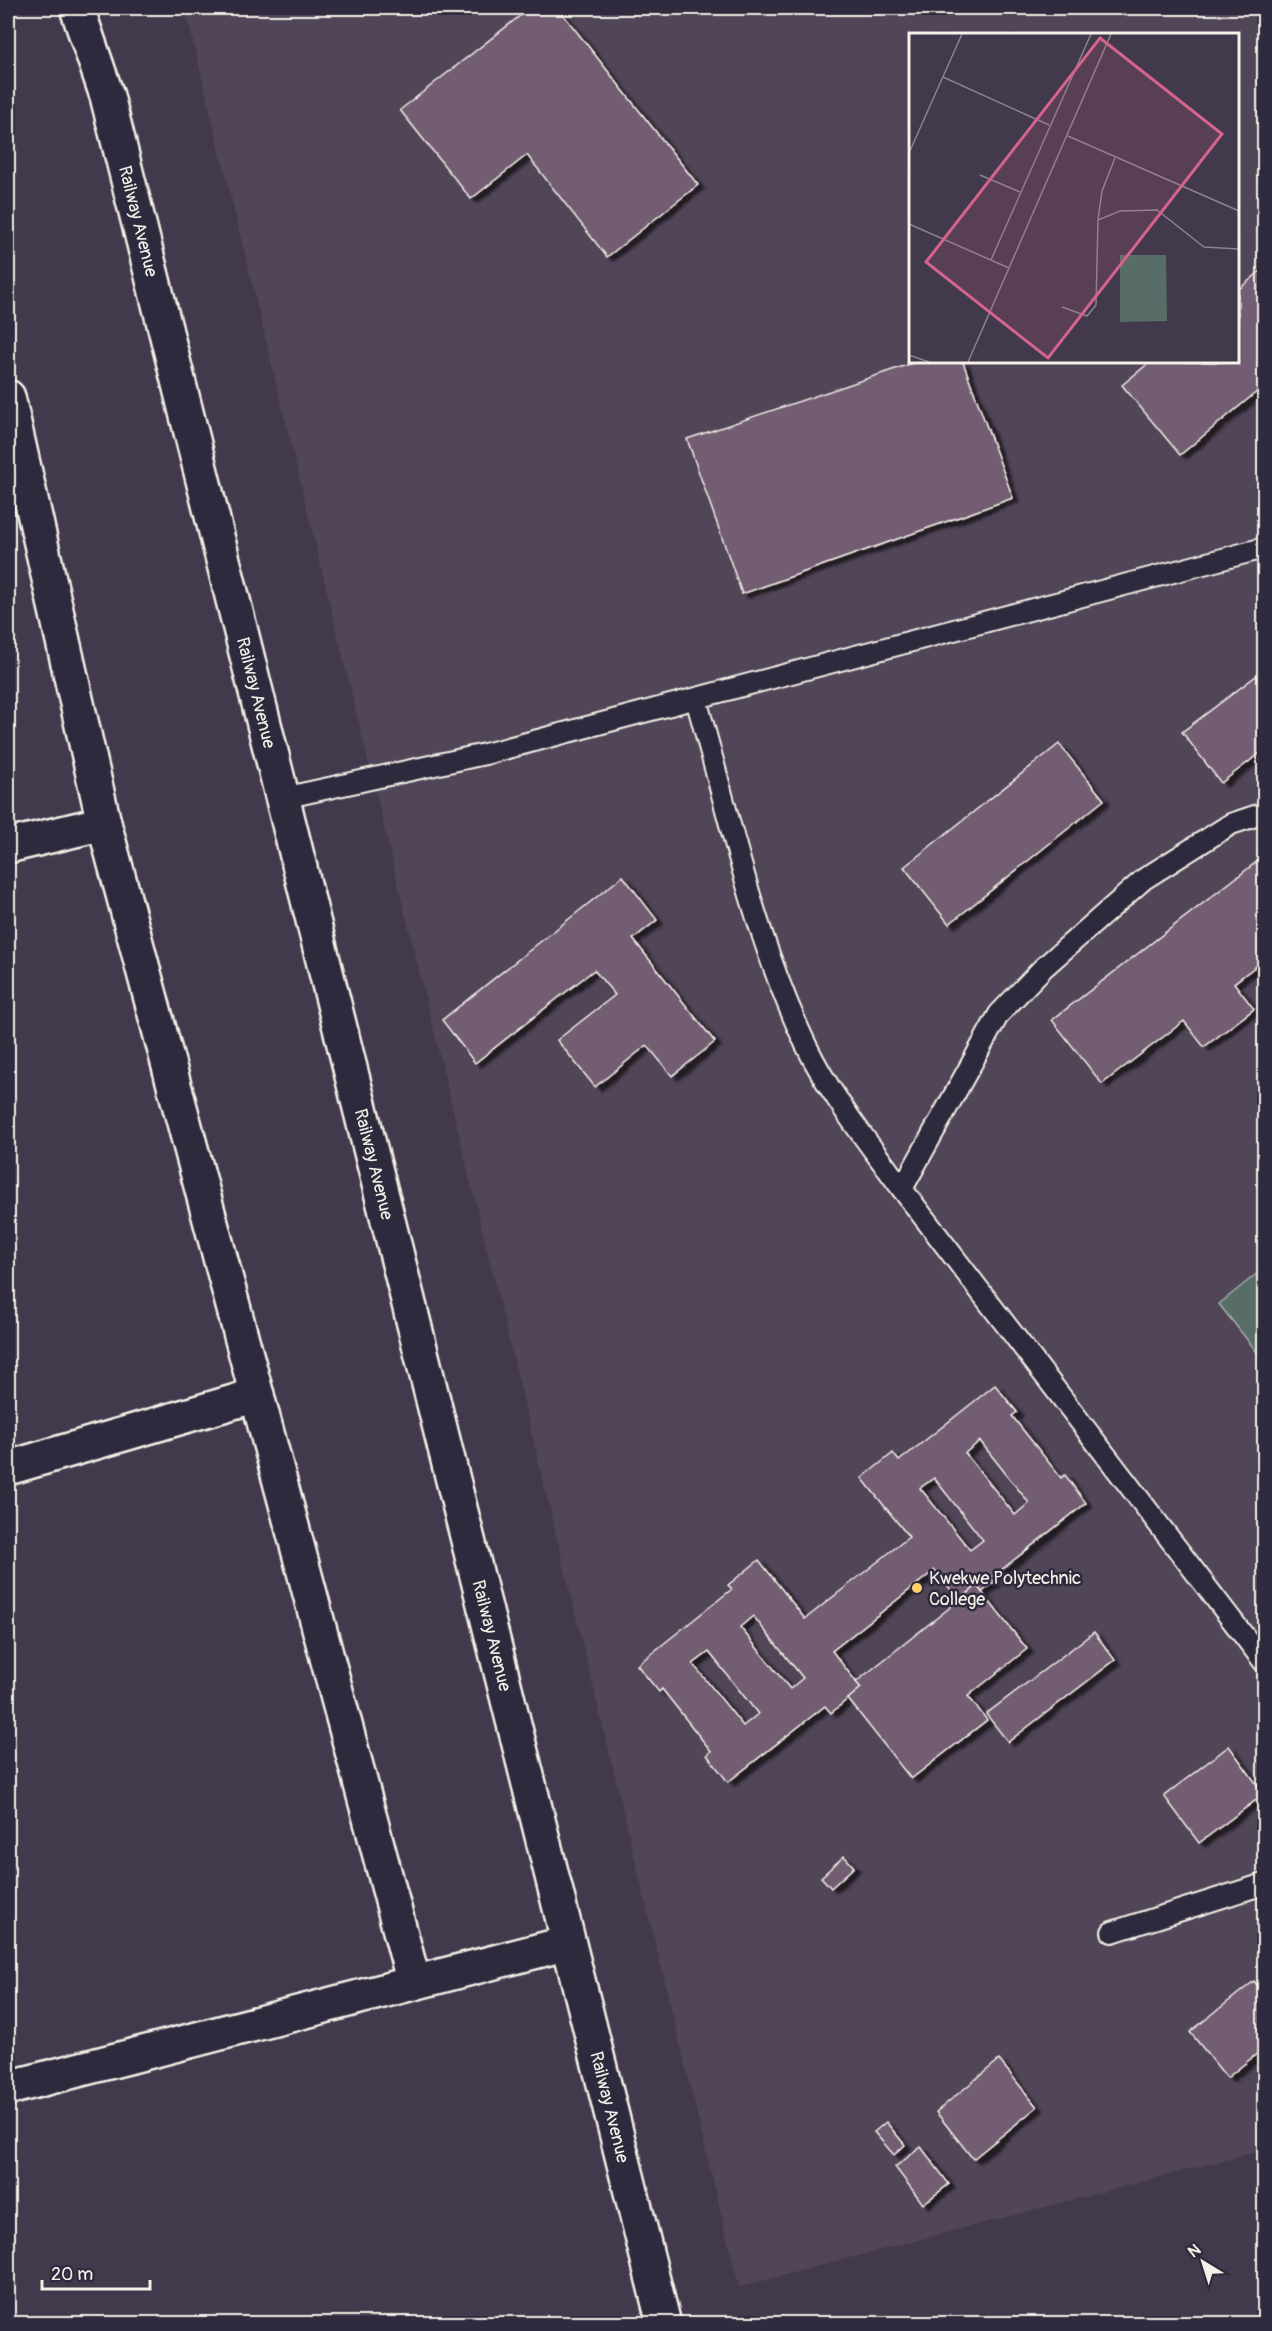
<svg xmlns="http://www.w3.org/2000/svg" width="1272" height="2331" viewBox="0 0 1272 2331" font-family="Pangolin,sans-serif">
  <defs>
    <filter id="shadow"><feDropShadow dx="6" dy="4" stdDeviation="1.5" flood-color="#0009"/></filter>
  </defs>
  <rect width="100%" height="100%" fill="#43394d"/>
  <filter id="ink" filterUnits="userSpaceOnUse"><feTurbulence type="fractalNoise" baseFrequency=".0167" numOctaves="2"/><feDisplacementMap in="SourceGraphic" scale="12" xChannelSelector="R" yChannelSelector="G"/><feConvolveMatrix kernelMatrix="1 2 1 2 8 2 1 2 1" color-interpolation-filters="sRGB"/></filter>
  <g filter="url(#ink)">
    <path fill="#514458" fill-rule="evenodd" d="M185,8H1264V2150L739,2287ZM910,34H1238V362H910Z"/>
    <path fill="#586d67" stroke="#a6afa8" stroke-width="1.5" d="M1264,1268V1361L1219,1304Z"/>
    <g fill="#735d73" stroke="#f4f1e8" stroke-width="1.5" fill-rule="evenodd" filter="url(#shadow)">
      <path d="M530,8H558L698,185L607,257L527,155L471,199L400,110Z"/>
      <path d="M1264,268V386L1180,455L1122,385L1150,362H1238V290Z"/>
      <path d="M916,362H963L1013,498L742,594L687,439Z"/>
      <path d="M1264,670V750L1221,783L1182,732Z"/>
      <path d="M1059,744L1104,800L949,924L904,867Z"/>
      <path d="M1263,857L1264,960L1234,983L1254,1009L1204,1047L1184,1021L1102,1084L1052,1020Z"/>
      <path d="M623,876L657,920L633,939L715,1042L672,1076L647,1045L595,1087L557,1040L615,995L594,970L475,1063L442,1020Z"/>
      <path d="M995,1385L1017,1412L1012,1416L1061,1478L1065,1475L1086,1503L991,1578L995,1582L982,1592L977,1586L959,1600L935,1570L832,1651L861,1688L831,1713L825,1706L728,1782L707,1755L711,1751L662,1689L659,1692L637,1665L732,1589L728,1585L759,1560L805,1619L909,1537L862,1478L893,1453L899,1461ZM980,1441L1029,1503L1015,1515L965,1453ZM934,1478L983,1540L970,1550L920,1488ZM753,1616L803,1678L790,1689L740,1627ZM709,1652L758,1714L743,1726L693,1664Z"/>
      <path d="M977,1586L1027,1649L968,1696L987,1720L911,1779L848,1699L861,1688L856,1682Z"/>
      <path d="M1094,1632L1115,1660L1008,1742L986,1714Z"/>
      <path d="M1229,1746L1264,1794L1199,1843L1164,1796Z"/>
      <path d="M844,1856L854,1867L831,1888L821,1877Z"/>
      <path d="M1254,1981L1264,1994V2048L1227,2078L1190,2032Z"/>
      <path d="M999,2060L1037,2107L973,2159L936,2112Z"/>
      <path d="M886,2122L905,2145L894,2155L874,2132Z"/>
      <path d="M921,2147L949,2184L923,2204L895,2167Z"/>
    </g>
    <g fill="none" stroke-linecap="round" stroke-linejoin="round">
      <g stroke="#f4f1e8" stroke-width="24">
        <g id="service">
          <path d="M696,699C729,814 754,937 806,1045C831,1097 868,1142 902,1189L999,1014L1043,968L1144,879L1231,824L1264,813"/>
          <path d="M283,798L485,754L1264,548"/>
          <path d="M902,1189L1264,1662"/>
          <path d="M1112,1932L1264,1884"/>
        </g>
      </g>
      <g stroke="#f4f1e8" stroke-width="38">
        <g id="minor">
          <path d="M8,397L104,823L414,1983"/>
          <path d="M8,846L104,823"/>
          <path d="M8,1468L257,1395"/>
          <path d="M8,2088L568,1943"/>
        </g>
      </g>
      <g stroke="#f4f1e8" stroke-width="38">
        <g id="tertiary">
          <path id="s1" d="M77,8L107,96L664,2324"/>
        </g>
      </g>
      <use href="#service" stroke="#2f2a3d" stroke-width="20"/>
      <use href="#minor" stroke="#2f2a3d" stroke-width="33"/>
      <use href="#tertiary" stroke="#2f2a3d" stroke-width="33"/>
    </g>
  </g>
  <circle fill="#ffd166" stroke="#2f2a3d" stroke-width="2" cx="917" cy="1588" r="6"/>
  <g text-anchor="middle" stroke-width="5" stroke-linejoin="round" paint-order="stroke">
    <g font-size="18" fill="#f4f1e8" stroke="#2f2a3d">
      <text dy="6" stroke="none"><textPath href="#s1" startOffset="222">Railway Avenue</textPath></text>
      <text dy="6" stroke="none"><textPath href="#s1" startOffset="708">Railway Avenue</textPath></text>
      <text dy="6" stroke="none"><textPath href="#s1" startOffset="1194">Railway Avenue</textPath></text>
      <text dy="6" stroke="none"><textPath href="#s1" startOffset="1680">Railway Avenue</textPath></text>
      <text dy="6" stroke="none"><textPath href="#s1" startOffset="2166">Railway Avenue</textPath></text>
    </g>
    <g font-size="18" fill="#f4f1e8" stroke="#2f2a3d" text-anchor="start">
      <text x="929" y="1584">Kwekwe Polytechnic<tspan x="929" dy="21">College</tspan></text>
    </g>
  </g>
  <g transform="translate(909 33)">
    <rect width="330" height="330" fill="#43394d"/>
    <path d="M211,222H257L258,288L211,289Z" fill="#586d67"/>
    <path fill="none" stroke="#8a838b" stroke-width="1.5" d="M34,44L140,92M159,103L330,178M0,120L53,1M206,125L193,158L189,187L211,178L248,177L295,214L330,216M71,142L111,159M0,191L100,235M82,227L182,1M153,274L178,283L187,272L189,187M0,322L20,329M59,329L202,1"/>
    <path fill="#d4648c" fill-opacity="0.15" stroke="#d4648c" stroke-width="3" d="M191,5L313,101L139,325L17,229Z"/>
    <rect width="330" height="330" fill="none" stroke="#f4f1e8" stroke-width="3"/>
  </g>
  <rect width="1272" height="2331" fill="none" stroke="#2f2a3d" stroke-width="30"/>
  <rect x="15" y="15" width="1242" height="2301" fill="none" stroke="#f4f1e8" stroke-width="2" filter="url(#ink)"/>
  <g transform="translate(1203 2262) rotate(322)" stroke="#2f2a3d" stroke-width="4.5" paint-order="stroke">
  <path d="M0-4.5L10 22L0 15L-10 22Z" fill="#f4f1e8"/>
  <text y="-9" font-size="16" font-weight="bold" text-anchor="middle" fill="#f4f1e8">N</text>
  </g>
  <path d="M42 2280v9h108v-9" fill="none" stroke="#f4f1e8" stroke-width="3"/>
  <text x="51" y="2280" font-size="18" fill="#f4f1e8" stroke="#2f2a3d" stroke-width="4.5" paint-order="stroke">20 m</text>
</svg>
